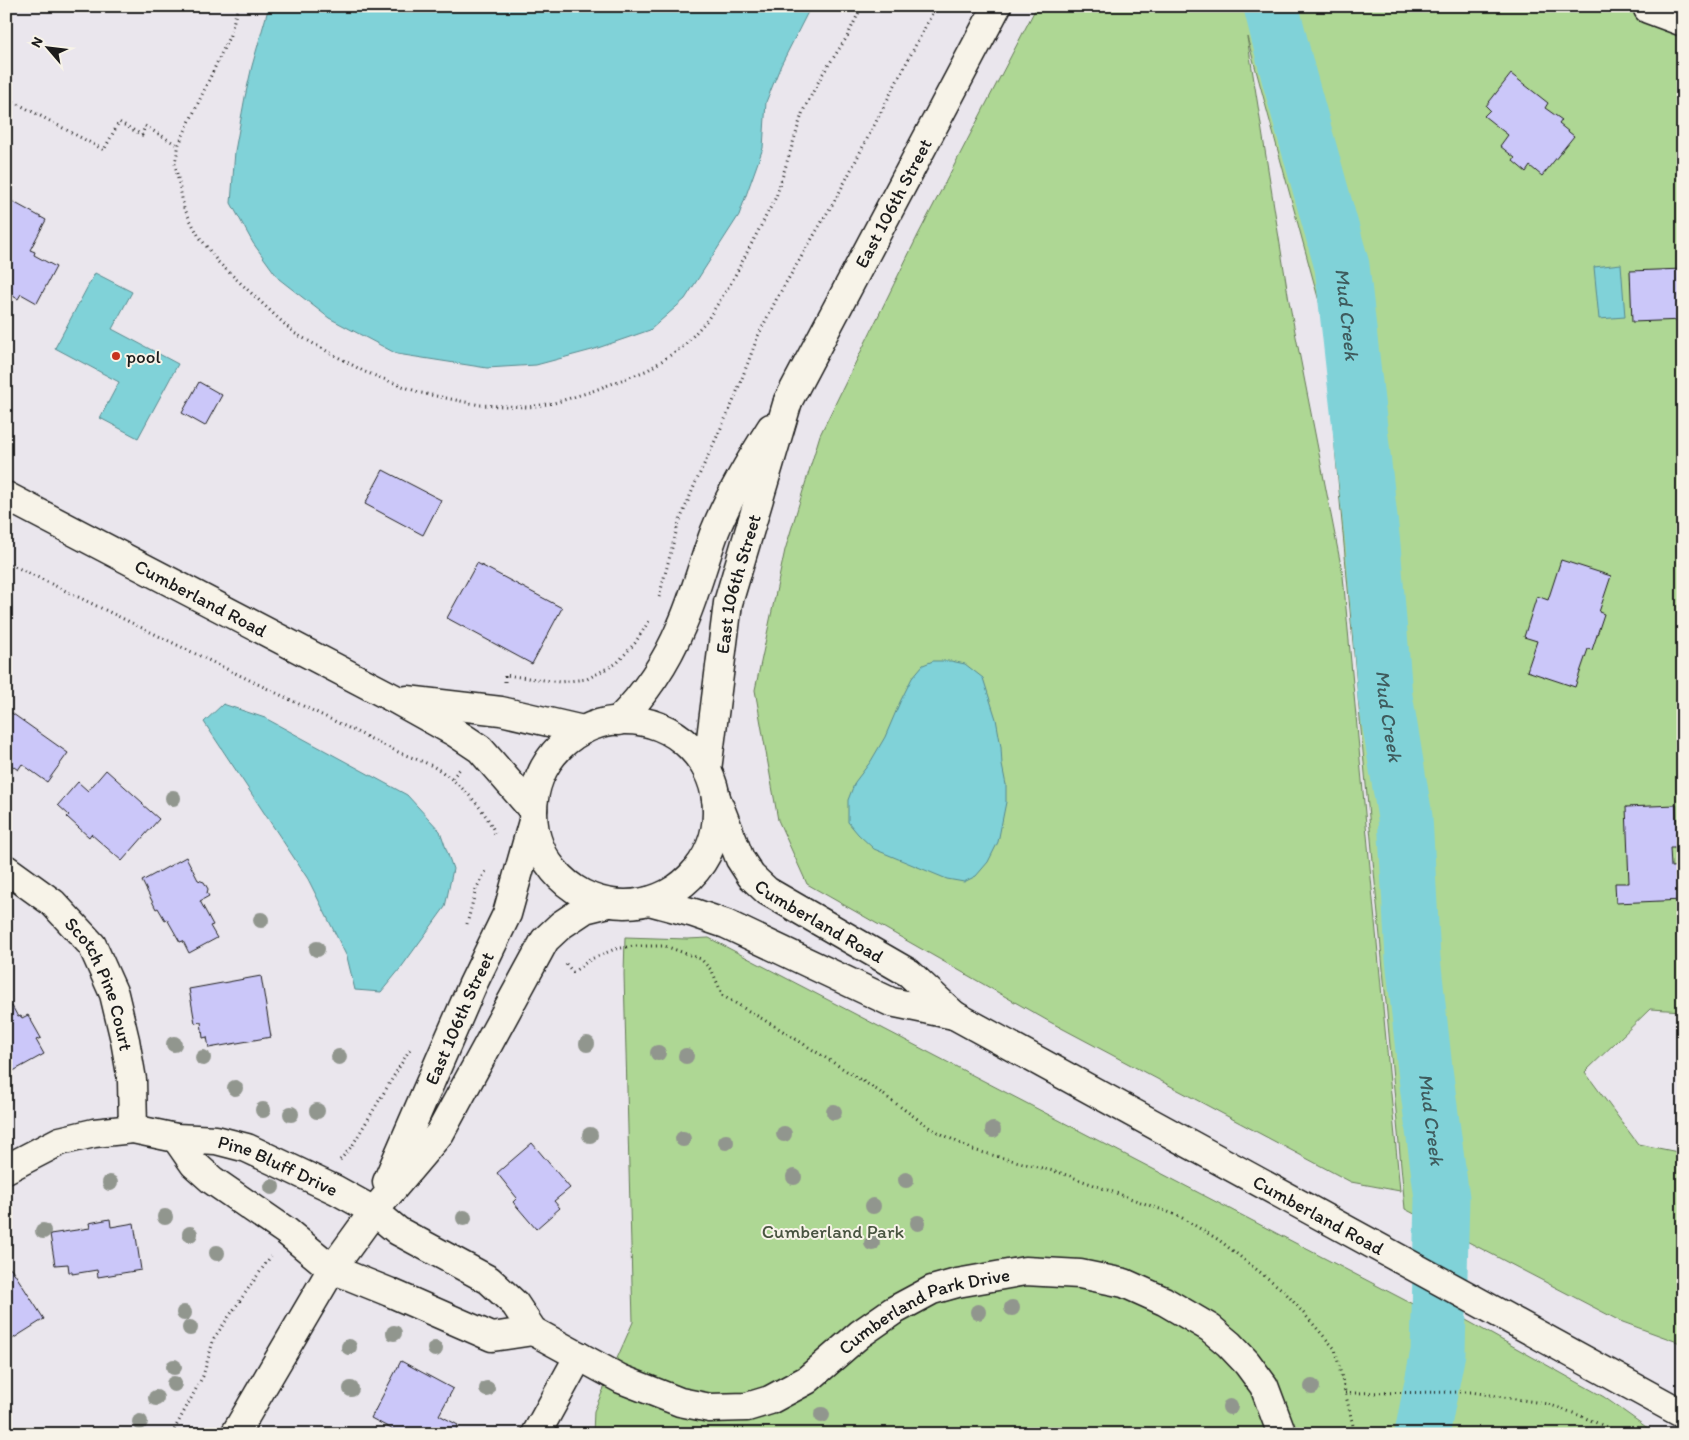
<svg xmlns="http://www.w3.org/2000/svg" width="1689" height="1440" viewBox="0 0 1689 1440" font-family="Itim,sans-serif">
  <rect width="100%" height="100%" fill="#eae6ed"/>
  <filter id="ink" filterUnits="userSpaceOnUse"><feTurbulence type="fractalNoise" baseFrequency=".02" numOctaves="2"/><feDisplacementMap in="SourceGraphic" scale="10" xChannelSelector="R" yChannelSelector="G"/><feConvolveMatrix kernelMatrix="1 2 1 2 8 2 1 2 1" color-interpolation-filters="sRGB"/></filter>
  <g filter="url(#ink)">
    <g fill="#aed794" stroke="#657a58">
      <path d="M1037,6H1683V1011L1650,1009L1585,1072L1638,1144L1683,1153V1344L1620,1321L1405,1209L1323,316L1247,37L1289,301L1343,576L1400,1191L1351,1182L1050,1022L807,884L778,820L755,690L785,550L820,435L918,235Z"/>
      <path d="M625,937L687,939L709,938L1447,1322L1448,1310L1604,1397L1656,1434H593L594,1411L633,1322L624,974Z"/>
    </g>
    <g fill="#80d2d8" stroke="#58898d">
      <path d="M269,6H811L781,65L766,102L763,148L739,215L685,299L650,330L592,350L536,365L487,368L397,354L329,318L279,279L253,243L231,203L235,151L245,97L252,66Z"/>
      <path d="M1621,264L1625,317L1599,319L1594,267Z"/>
      <path d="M95,273L132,292L112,329L178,364L138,438L100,418L119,382L55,348Z"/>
      <path d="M933,661H951L965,664L983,678L996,719L1001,747L1002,765L1006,785V802L998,842L988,862L976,876L964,882L947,879L874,849L858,834L848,822V800L855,782L871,761L885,737L900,702L912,678L923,665Z"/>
      <path d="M223,704L265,718L407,795L440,831L453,869L445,907L400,969L381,992L355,990L347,957L308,879L204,722Z"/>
    </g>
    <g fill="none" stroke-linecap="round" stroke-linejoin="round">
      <path stroke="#80d2d8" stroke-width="55" id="s1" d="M1271,6L1289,77L1342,266L1373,545L1385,696L1405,817L1413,958L1425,1069L1442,1198L1438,1352L1422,1434"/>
    </g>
    <g fill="#cbc7f9" stroke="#1c1c1c">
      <path d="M1511,74L1548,103L1545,108L1562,120L1559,124L1574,136L1542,176L1530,166L1526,172L1513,161L1515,158L1500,146L1508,135L1484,116L1490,110L1486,106Z"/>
      <path d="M6,198L46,220L30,250L35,252L34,255L56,267L37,303L21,294L18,299L6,292Z"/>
      <path d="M1683,269V320L1632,322L1630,271Z"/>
      <path d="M199,382L222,395L205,426L182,413Z"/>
      <path d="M383,470L441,500L423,535L365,504Z"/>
      <path d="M1561,560L1611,576L1599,612L1604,614L1592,650L1588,649L1575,687L1527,671L1537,641L1524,637L1537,596L1548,600Z"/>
      <path d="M477,563L562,608L532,664L447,618Z"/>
      <path d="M6,709L68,753L47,782L22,764L18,770L6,761Z"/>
      <path d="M106,770L143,803L142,804L159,819L122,861L91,834L89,837L67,817L69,815L58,805L78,782L88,791Z"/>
      <path d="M1676,805L1678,848H1670L1671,867L1683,866V900L1616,903L1615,883H1629L1626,807Z"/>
      <path d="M186,857L198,880L204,882L208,889L207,893L209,896L200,901L213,925L210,926L217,938L189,953L183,941L180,942L167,919L165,920L158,908L156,909L142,881Z"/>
      <path d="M261,976L271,1037L209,1048L207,1037L203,1038L201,1022L195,1023L189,989Z"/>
      <path d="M6,1001L10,1007L12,1006L18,1017L21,1016L22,1018L28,1015L41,1038L36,1040L44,1054L6,1075Z"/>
      <path d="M532,1143L570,1188L554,1201L560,1208L536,1229L513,1202L517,1198L497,1173Z"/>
      <path d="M110,1219L111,1227L134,1223L141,1270L98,1277L97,1270L72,1274V1272H69L68,1264L55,1265L50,1234L90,1228L89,1223Z"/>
      <path d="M11,1268L44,1319L6,1343V1272Z"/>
      <path d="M401,1361L453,1389L439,1415L458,1425L454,1434H401L371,1418Z"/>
    </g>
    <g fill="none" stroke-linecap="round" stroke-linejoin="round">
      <g stroke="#1c1c1c" stroke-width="31">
        <g id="minor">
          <path d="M1648,9L1683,22"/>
          <path id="s2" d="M788,401L997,6"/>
          <path id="s3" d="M6,869L53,903L92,945L114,994L125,1040L132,1080L133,1129"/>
          <path d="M176,1138L194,1164L212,1180L286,1231L332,1269L389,1292L492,1337L533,1331"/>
          <path id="s4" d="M6,1169L60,1141L94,1133L133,1129L176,1138L216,1140L247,1148L336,1190L374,1211L398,1231L489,1280L515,1304L533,1331L621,1379L680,1402L710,1408L747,1407L770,1400L807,1380L860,1334L893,1311L932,1290L957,1283L1025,1271L1080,1274L1124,1283L1164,1301L1210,1328L1229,1344L1247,1363L1264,1386L1282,1434"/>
          <path d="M536,1434L579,1356"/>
        </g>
      </g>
      <g stroke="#1c1c1c" stroke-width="31">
        <g id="tertiary">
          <path d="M618,721C645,694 666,663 681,627C695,596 703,563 715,531C730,494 750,461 771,428"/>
          <path id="s5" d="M707,770L728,603L788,401"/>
        </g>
      </g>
      <g stroke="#1c1c1c" stroke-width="31">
        <g id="secondary">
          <path id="s6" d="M6,496L395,699L456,733L480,749L533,810"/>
          <path d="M407,700L501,711L583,730"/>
          <circle cx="625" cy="812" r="92"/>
          <path id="s7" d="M716,798L740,859L751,876L767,891L909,973L954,1015L1683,1414"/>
          <path d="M649,901L694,913L726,924L891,1002L954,1015"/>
          <path id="s8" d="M387,1182L473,984L507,914L533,821"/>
          <path d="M235,1434L332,1269L374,1211L440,1133L545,940L561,925L585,909L609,903"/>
        </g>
      </g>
      <g stroke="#1c1c1c" stroke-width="3" stroke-dasharray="1 4" stroke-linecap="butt">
        <path d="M238,6L230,35L179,144L175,164L184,208L198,235L218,262L294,333L365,372L421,393L480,405L528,407L554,403L590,392L648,370L684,346L708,319L731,283L776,197L803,111L822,75L847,37L862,6"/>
        <path d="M6,100L7,98L104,150L119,122L142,135L145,126L179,146"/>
        <path d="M6,562L396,751C409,757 424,761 436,768C458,781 489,812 496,837"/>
        <path d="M659,597L678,525L695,484L733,402L758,336L777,298L839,193L936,6"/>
        <path d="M505,682V675L560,682L587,679L617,663L635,643L649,621"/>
        <path d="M452,778L460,769"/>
        <path d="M467,924L476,889L486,871"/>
        <path d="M566,964L573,972L591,959L615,949L634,946H665L701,959L712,971L723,996L778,1028L877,1090L930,1128L973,1150L1061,1173L1179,1216L1219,1240L1284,1291L1335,1349L1355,1434"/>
        <path d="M340,1160L352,1146L410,1049"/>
        <path d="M1345,1393L1471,1392L1548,1404L1576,1414L1623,1434"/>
        <path d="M172,1434L203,1376L214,1338L271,1256"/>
      </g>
      <use href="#minor" stroke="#f7f3e8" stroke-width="28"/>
      <use href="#tertiary" stroke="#f7f3e8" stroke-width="28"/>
      <use href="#secondary" stroke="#f7f3e8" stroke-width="28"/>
    </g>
    <g fill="#91968e">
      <circle cx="173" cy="798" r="8"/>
      <circle cx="261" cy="920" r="8"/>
      <circle cx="317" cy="949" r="8"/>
      <circle cx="174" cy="1044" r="8"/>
      <circle cx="587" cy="1044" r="8"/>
      <circle cx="658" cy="1053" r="8"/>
      <circle cx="686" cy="1056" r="8"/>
      <circle cx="339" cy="1057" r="8"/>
      <circle cx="203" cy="1058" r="8"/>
      <circle cx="235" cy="1088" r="8"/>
      <circle cx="263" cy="1110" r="8"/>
      <circle cx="317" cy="1111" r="8"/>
      <circle cx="834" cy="1112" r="8"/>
      <circle cx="291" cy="1114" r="8"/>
      <circle cx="993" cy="1130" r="8"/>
      <circle cx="784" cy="1134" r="8"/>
      <circle cx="590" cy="1135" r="8"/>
      <circle cx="683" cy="1139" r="8"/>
      <circle cx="726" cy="1142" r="8"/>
      <circle cx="794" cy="1177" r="8"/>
      <circle cx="906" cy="1180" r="8"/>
      <circle cx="110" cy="1183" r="8"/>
      <circle cx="272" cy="1187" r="8"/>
      <circle cx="873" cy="1206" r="8"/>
      <circle cx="165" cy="1217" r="8"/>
      <circle cx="464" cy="1218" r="8"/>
      <circle cx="918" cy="1223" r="8"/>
      <circle cx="43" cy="1231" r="8"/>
      <circle cx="190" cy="1234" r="8"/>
      <circle cx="872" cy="1243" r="8"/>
      <circle cx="217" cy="1253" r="8"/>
      <circle cx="1012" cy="1308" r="8"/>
      <circle cx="978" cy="1312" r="8"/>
      <circle cx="184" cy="1313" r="8"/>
      <circle cx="190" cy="1328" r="8"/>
      <circle cx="394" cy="1333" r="8"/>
      <circle cx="349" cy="1347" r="8"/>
      <circle cx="435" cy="1349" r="8"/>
      <circle cx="174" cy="1367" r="8"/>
      <circle cx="174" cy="1384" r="8"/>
      <circle cx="1312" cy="1387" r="8"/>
      <circle cx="351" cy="1389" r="8"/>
      <circle cx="487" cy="1389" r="8"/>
      <circle cx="156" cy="1398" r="8"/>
      <circle cx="1230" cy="1407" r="8"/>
      <circle cx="822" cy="1415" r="8"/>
      <circle cx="140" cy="1422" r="8"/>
    </g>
  </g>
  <circle fill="#c8321e" stroke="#f7f3e8" stroke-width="2" cx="116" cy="356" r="5"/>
  <g text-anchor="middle" stroke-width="4" stroke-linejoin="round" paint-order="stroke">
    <g font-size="19" fill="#1c1c1c" stroke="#f7f3e8">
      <text dy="7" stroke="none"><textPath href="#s2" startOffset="224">East 106th Street</textPath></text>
      <text dy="7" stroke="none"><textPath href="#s5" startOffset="189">East 106th Street</textPath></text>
      <text dy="7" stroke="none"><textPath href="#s6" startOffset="220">Cumberland Road</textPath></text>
      <text dy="7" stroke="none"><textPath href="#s7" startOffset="168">Cumberland Road</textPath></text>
      <text dy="7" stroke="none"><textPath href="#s3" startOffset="154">Scotch Pine Court</textPath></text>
      <text dy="7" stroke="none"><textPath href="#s8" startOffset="179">East 106th Street</textPath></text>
      <text dy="7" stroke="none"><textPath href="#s4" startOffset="286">Pine Bluff Drive</textPath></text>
      <text dy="7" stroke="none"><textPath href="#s7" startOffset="749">Cumberland Road</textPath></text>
      <text dy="7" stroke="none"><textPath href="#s4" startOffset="1032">Cumberland Park Drive</textPath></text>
    </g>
    <g font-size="19" fill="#1c1c1c" stroke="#f7f3e8" text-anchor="start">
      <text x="126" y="363">pool</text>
    </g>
    <g font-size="19" fill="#485440" stroke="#f7f3e8">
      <text x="833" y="1238">Cumberland Park</text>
    </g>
    <g font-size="20" font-style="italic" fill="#3f5c5e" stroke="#f7f3e8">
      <text dy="7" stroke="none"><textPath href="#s1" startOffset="318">Mud Creek</textPath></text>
      <text dy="7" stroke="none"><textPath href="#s1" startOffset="722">Mud Creek</textPath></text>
      <text dy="7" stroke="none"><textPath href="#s1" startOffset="1128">Mud Creek</textPath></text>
    </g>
  </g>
  <rect width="1689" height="1440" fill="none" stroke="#f7f3e8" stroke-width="25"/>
  <rect x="12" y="12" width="1664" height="1415" fill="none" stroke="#1c1c1c" stroke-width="2" filter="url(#ink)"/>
  <g transform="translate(48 48) rotate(298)" stroke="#f7f3e8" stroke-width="4" paint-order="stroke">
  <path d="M0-4L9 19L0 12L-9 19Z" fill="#1c1c1c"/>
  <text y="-8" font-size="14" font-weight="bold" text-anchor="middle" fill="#1c1c1c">N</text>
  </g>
</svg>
